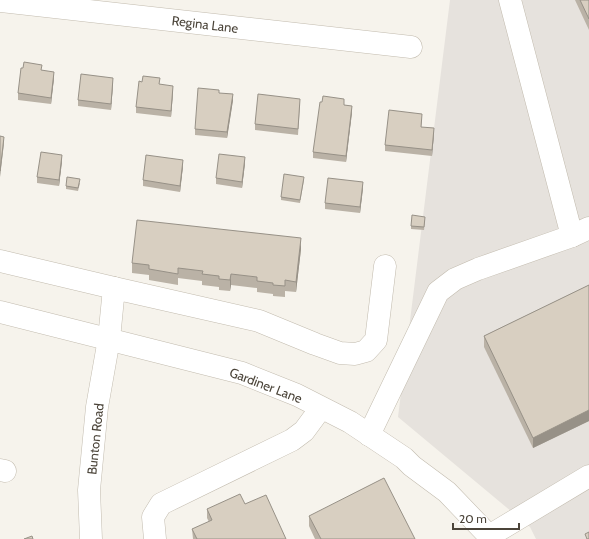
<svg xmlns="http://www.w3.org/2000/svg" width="589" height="539" viewBox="0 0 589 539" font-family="Cabin,sans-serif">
  <rect width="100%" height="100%" fill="#f6f3ec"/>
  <path fill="#e6e2dd" d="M450,0H589V539H536L530,527L398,417Z"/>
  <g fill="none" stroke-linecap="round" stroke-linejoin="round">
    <g stroke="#c2bbae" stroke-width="23">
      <g id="minor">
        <path d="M510,0L572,236"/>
        <path d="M0,1L411,47"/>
        <path d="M0,261L114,288"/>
        <path d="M0,312L242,373L297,395L350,422L404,458L412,466L447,492L492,539"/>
        <path d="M369,435L438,292L455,279L478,269L572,236L589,228"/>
        <path d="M0,470L5,471"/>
        <path d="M489,536L589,476"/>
        <path d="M91,539L89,490L97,407L109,339L114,288L259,321L315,344L340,353L355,354L366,351L376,340L385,266"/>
        <path d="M155,539L153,517L161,504L292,440L304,431L321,408"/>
      </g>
    </g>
    <use href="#minor" stroke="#fff" stroke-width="22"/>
  </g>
  <g fill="#bab2a6">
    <path d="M575,0H589V30Z"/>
    <path d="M42,70L54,78L51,104L18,100V93Z"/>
    <path d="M113,84L111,110L78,106V100Z"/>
    <path d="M160,84L173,92L171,117L136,113V107Z"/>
    <path d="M219,93L233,100L227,138L195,135V129Z"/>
    <path d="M300,105L298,135L255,130V124Z"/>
    <path d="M344,105L352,112L346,162L313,158V152Z"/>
    <path d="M422,120L421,127L434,134L432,156L385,151V145Z"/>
    <path d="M62,161L59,186L37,183V177Z"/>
    <path d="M245,163L242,188L216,184V178Z"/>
    <path d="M183,166L180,192L143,186V180Z"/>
    <path d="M304,180L300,203L281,200V197Z"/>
    <path d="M80,183L78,191L66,189V186Z"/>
    <path d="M363,188L360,213L325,209V203Z"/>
    <path d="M425,220L424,230L411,229V226Z"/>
    <path d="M301,249L296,292L285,291V297L273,296V294L257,292V288L231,285L230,291L219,290V287L202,285V281L178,278V285L149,280V275L132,273V263Z"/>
    <path d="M589,285V421L533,448L484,347V336Z"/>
    <path d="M245,504L286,539H193L192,529L209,522L207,518V509Z"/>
    <path d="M309,516L415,539H315L309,526Z"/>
  </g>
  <g fill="#979187">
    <path d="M54,72V78L51,104V98Z"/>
    <path d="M113,78V84L111,110V104Z"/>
    <path d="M173,86V92L171,117V111Z"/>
    <path d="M233,94V100L227,138V132Z"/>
    <path d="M352,106V112L346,162V156Z"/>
    <path d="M434,128V134L432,156V150Z"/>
    <path d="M4,137V143L0,177V171Z"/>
    <path d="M62,155V161L59,186V180Z"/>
    <path d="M245,157V163L242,188V182Z"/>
    <path d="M183,160V166L180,192V186Z"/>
    <path d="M363,182V188L360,213V207Z"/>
    <path d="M301,238V249L296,292V282Z"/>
    <path d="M231,274V285L230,291V280Z"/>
    <path d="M589,410V421L533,448V438Z"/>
  </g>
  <g fill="#d8cfc1" stroke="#979187">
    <path d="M580,0H589V19Z"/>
    <path d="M24,62L42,65L41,70L54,72L51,98L18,93L21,68H23Z"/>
    <path d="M81,74L113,78L111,104L78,100Z"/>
    <path d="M143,76L160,78L159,84L173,86L171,111L136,107L139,81L142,82Z"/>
    <path d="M198,88L219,90V93L233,94L227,132L195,129Z"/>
    <path d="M258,94L300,99L298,129L255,124Z"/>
    <path d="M323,96L344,99V105L352,106L346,156L313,152L320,102H322Z"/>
    <path d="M389,110L422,114L421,127L434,128L432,150L385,145Z"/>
    <path d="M0,136L4,137L0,171Z"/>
    <path d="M41,152L62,155L59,180L37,177Z"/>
    <path d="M219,154L245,157L242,182L216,178Z"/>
    <path d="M146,155L183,160L180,186L143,180Z"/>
    <path d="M284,174L304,177L300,200L281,197Z"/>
    <path d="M67,177L80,179L78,188L66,186Z"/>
    <path d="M328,178L363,182L360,207L325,203Z"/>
    <path d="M412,215L425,217L424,227L411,226Z"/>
    <path d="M137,220L301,238L296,282L285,280V286L273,285V283L257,281V277L231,274L230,280L219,279V276L202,274L203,271L178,268V274L149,269V265L132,263Z"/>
    <path d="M589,285V410L533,438L484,336Z"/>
    <path d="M384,478L415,539H321L309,516Z"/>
    <path d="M240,494L245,504L266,495L286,539H197L192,529L212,520L207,509Z"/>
    <path d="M589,532V539H587L585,534Z"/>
    <path d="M32,536L33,539H24Z"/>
  </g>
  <g text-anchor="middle" stroke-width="3.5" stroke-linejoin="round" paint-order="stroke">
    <g font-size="13" fill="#4b4439" stroke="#fff">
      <text transform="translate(205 24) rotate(7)" y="5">Regina Lane</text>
      <text transform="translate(266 385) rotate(21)" y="5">Gardiner Lane</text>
      <text transform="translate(95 439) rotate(-84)" y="5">Bunton Road</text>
    </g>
  </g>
  <path d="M453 523v6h66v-6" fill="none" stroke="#4b4439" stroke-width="2"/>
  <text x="459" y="523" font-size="12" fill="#4b4439" stroke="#ffffff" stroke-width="3" paint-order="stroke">20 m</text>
</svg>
